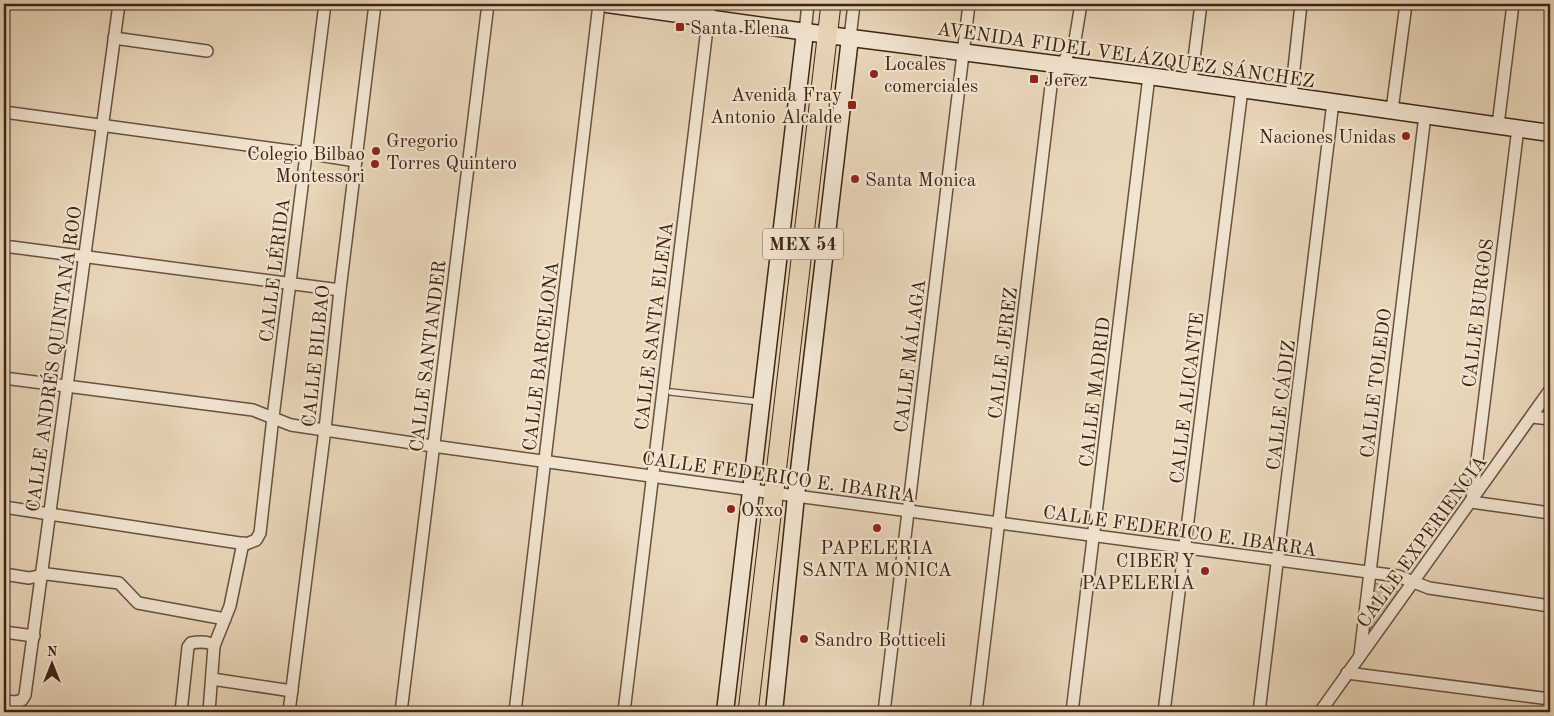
<svg xmlns="http://www.w3.org/2000/svg" width="1554" height="716" viewBox="0 0 1554 716" font-family="'Old Standard TT',serif">
  <defs>
    <pattern id="grass-tufts" width="24" height="20" patternUnits="userSpaceOnUse" patternTransform="scale(1.25)"><rect width="24" height="20" fill="#ccb99d"/><path d="M3 7l-1-3M5 7V3M7 7l1-3M15 17l-1-3M17 17v-4M19 17l1-3" fill="none" stroke="#a7967f"/></pattern>
  </defs>
  <rect width="100%" height="100%" fill="#e9d7ba"/>
  <filter id="stains"><feTurbulence type="fractalNoise" baseFrequency=".004" numOctaves="4"/><feColorMatrix values="0 0 0 0 .2 0 0 0 0 .09 0 0 0 0 .02 0 0 0 .5 -.17"/></filter>
  <radialGradient id="worn" r=".72"><stop offset=".6" stop-color="#630" stop-opacity="0"/><stop offset="1" stop-color="#630" stop-opacity=".3"/></radialGradient>
  <path fill="url(#grass-tufts)" stroke="#856f58" d="M1375,583L1399,592L1371,629L1375,584Z"/>
  <g fill="none" stroke-linecap="round" stroke-linejoin="round">
    <g stroke="#69523c" stroke-width="8">
      <path id="lane" d="M671,392L761,402"/>
    </g>
    <g stroke="#69523c" stroke-width="14">
      <g id="street">
        <path d="M805,32L808,4"/>
        <path d="M114,38L207,51"/>
        <path d="M850,38L854,4"/>
        <path d="M1191,82L1201,4"/>
        <path d="M1291,96L1301,4"/>
        <path d="M1392,110L1406,4"/>
        <path d="M4,112L306,153L356,161"/>
        <path d="M1498,125L1513,4"/>
        <path d="M4,246L340,290"/>
        <path d="M4,378L253,410L291,425L433,446L796,496L1398,576L1429,588L1550,606"/>
        <path d="M1532,417L1550,419"/>
        <path d="M1472,500L1518,128"/>
        <path d="M1471,502L1550,513"/>
        <path d="M4,507L246,544L256,540L260,533L273,417L325,4"/>
        <path d="M4,574L29,578L47,574L119,583L138,603L225,619"/>
        <path d="M4,632L34,636"/>
        <path d="M214,646L230,606L243,543"/>
        <path d="M1360,655L1425,115"/>
        <path d="M1347,673L1550,699"/>
        <path d="M212,679L292,691"/>
        <path d="M4,701L16,702L22,700L25,695L119,4"/>
        <path d="M181,712L188,647L191,643C197,642 209,641 214,646L209,712"/>
        <path d="M289,712L325,429L340,290L375,4"/>
        <path d="M401,712L488,4"/>
        <path d="M515,712L599,4"/>
        <path d="M624,712L710,4"/>
        <path d="M884,712L969,4"/>
        <path d="M976,712L1051,86L1075,40L1081,4"/>
        <path d="M1072,712L1149,76"/>
        <path d="M1164,712L1242,89"/>
        <path d="M1259,712L1333,102"/>
        <path d="M1320,712L1550,390"/>
      </g>
    </g>
    <g stroke="#3e2512" stroke-width="19">
      <g id="secondary">
        <path d="M607,4L828,35L1149,76L1550,133"/>
        <path d="M725,712L805,32"/>
        <path d="M774,712L796,496L850,38"/>
      </g>
    </g>
    <g stroke="#3e2512" stroke-width="21">
      <path id="primary" d="M748,712L831,4"/>
    </g>
    <use href="#lane" stroke="#f1e5d2" stroke-width="5.5"/>
    <use href="#street" stroke="#f1e5d2" stroke-width="11"/>
    <use href="#secondary" stroke="#f1e5d2" stroke-width="16"/>
    <use href="#primary" stroke="#e9d7ba" stroke-width="19"/>
  </g>
  <g fill="#8f2418" stroke="#f1e5d2" stroke-width="2">
    <rect x="675" y="22" width="10" height="10" rx="2.5"/>
    <circle cx="874" cy="74" r="5"/>
    <rect x="1029" y="74" width="10" height="10" rx="2.5"/>
    <rect x="847" y="100" width="10" height="10" rx="2.5"/>
    <circle cx="1406" cy="136" r="5"/>
    <circle cx="376" cy="151" r="5"/>
    <circle cx="375" cy="164" r="5"/>
    <circle cx="855" cy="179" r="5"/>
    <circle cx="731" cy="509" r="5"/>
    <circle cx="877" cy="528" r="5"/>
    <circle cx="1205" cy="571" r="5"/>
    <circle cx="804" cy="639" r="5"/>
  </g>
  <g text-anchor="middle" stroke-width="4.5" stroke-linejoin="round" paint-order="stroke">
    <rect fill="#f1e5d2" stroke="#745f4c" stroke-width="1" x="763" y="228.5" width="80" height="31" rx="4"/>
    <g font-size="18" font-weight="bold" fill="#3e2512">
      <text x="803" y="250">MEX 54</text>
    </g>
    <g font-size="19" fill="#3e2512" stroke="#f1e5d2" text-anchor="start">
      <text x="690" y="34">Santa Elena</text>
      <text x="884" y="70">Locales<tspan x="884" dy="22">comerciales</tspan></text>
      <text x="1044" y="86">Jerez</text>
      <text x="842" y="101" text-anchor="end">Avenida Fray<tspan x="842" dy="22">Antonio Alcalde</tspan></text>
      <text x="1396" y="143" text-anchor="end">Naciones Unidas</text>
      <text x="386" y="147">Gregorio<tspan x="386" dy="22">Torres Quintero</tspan></text>
      <text x="365" y="160" text-anchor="end">Colegio Bilbao<tspan x="365" dy="22">Montessori</tspan></text>
      <text x="865" y="186">Santa Monica</text>
      <text x="741" y="516">Oxxo</text>
      <text x="877" y="554" text-anchor="middle">PAPELERIA<tspan x="877" dy="22">SANTA MONICA</tspan></text>
      <text x="1195" y="567" text-anchor="end">CIBER Y<tspan x="1195" dy="22">PAPELERIA</tspan></text>
      <text x="814" y="646">Sandro Botticeli</text>
    </g>
    <g font-size="19" fill="#3e2512" stroke="#f1e5d2">
      <text transform="translate(1126 54) rotate(8)" y="7">AVENIDA FIDEL VELÁZQUEZ SÁNCHEZ</text>
      <text transform="translate(274 270) rotate(-83)" y="7">CALLE LÉRIDA</text>
      <text transform="translate(1477 313) rotate(-83)" y="7">CALLE BURGOS</text>
      <text transform="translate(653 326) rotate(-83)" y="7">CALLE SANTA ELENA</text>
      <text transform="translate(1002 353) rotate(-83)" y="7">CALLE JEREZ</text>
      <text transform="translate(315 356) rotate(-84)" y="7">CALLE BILBAO</text>
      <text transform="translate(427 356) rotate(-83)" y="7">CALLE SANTANDER</text>
      <text transform="translate(540 356) rotate(-83)" y="7">CALLE BARCELONA</text>
      <text transform="translate(909 356) rotate(-83)" y="7">CALLE MÁLAGA</text>
      <text transform="translate(53 359) rotate(-82)" y="7">CALLE ANDRÉS QUINTANA ROO</text>
      <text transform="translate(1375 383) rotate(-83)" y="7">CALLE TOLEDO</text>
      <text transform="translate(1094 392) rotate(-83)" y="7">CALLE MADRID</text>
      <text transform="translate(1186 398) rotate(-83)" y="7">CALLE ALICANTE</text>
      <text transform="translate(1280 405) rotate(-83)" y="7">CALLE CÁDIZ</text>
      <text transform="translate(779 476) rotate(8)" y="7">CALLE FEDERICO E. IBARRA</text>
      <text transform="translate(1180 530) rotate(8)" y="7">CALLE FEDERICO E. IBARRA</text>
      <text transform="translate(1421 541) rotate(-54)" y="7">CALLE EXPERIENCIA</text>
    </g>
  </g>
  <rect width="1554" height="716" fill="none" stroke="#e9d7ba" stroke-width="20"/>
  <rect x="5" y="5" width="1544" height="706" fill="none" stroke="#3e2512" stroke-width="2.5"/>
  <rect x="10" y="10" width="1534" height="696" fill="none" stroke="#3e2512"/>
  <g transform="translate(52 664)" stroke="#f1e5d2" stroke-width="4" paint-order="stroke">
  <path d="M0-4L9 19L0 12L-9 19Z" fill="#3e2512"/>
  <text y="-8" font-size="14" font-weight="bold" text-anchor="middle" fill="#3e2512">N</text>
  </g>
  <rect width="100%" height="100%" filter="url(#stains)"/>
  <rect width="100%" height="100%" fill="url(#worn)"/>
</svg>
